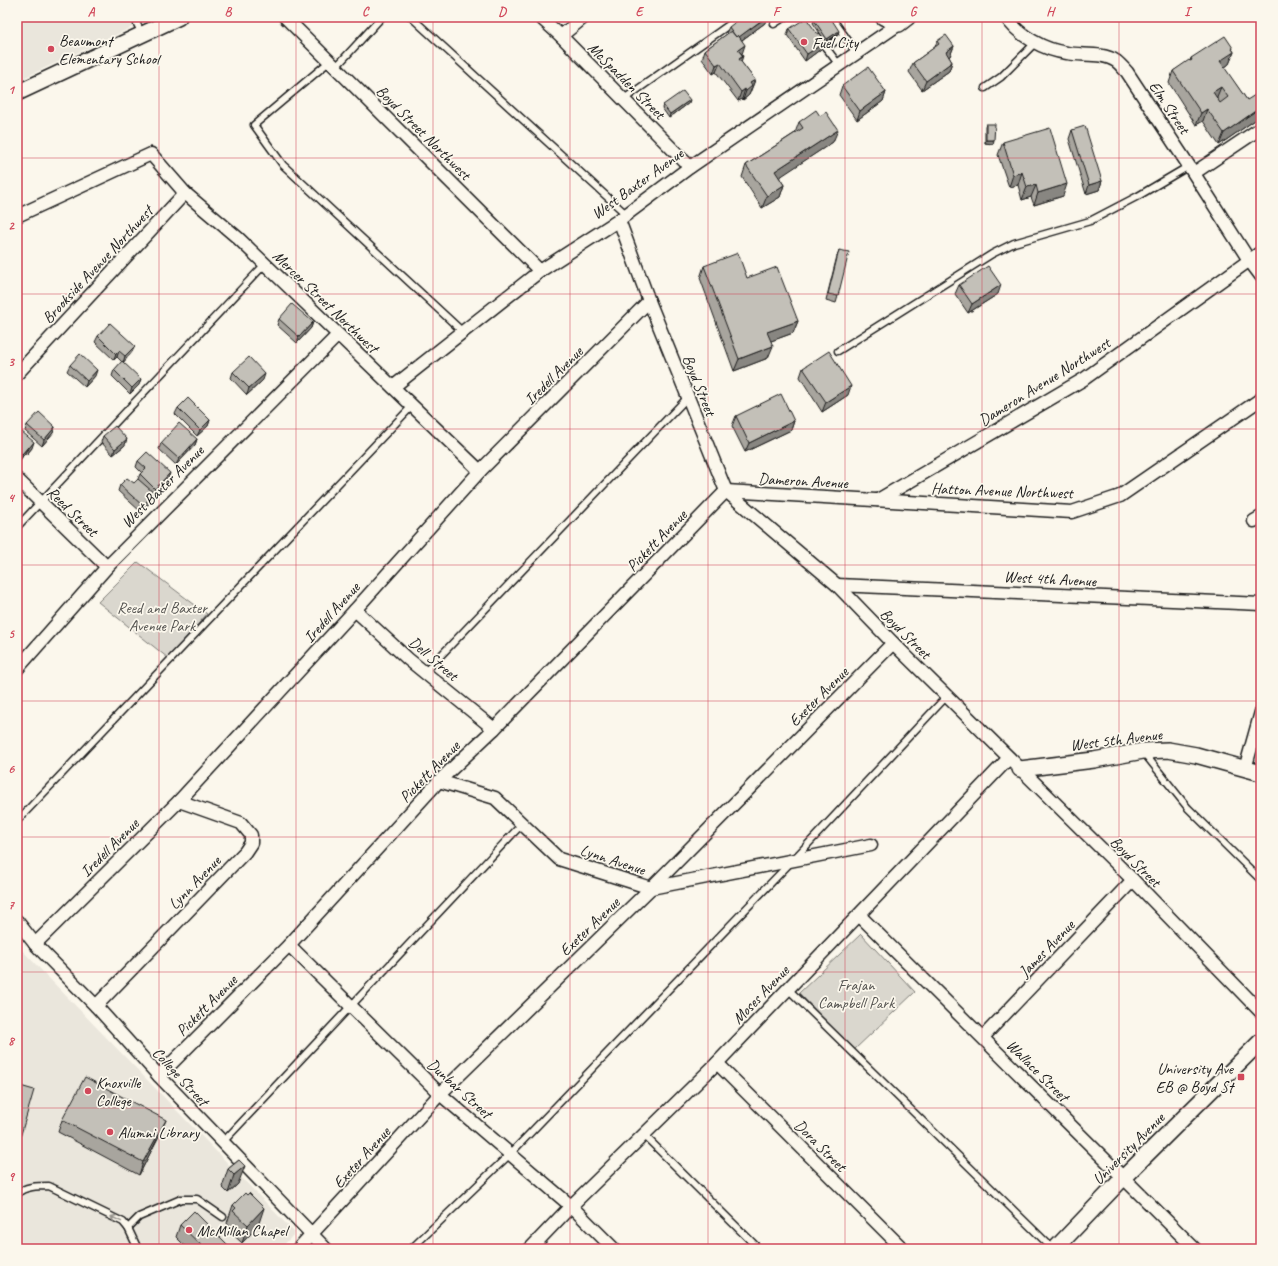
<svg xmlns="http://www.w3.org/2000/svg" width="1278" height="1266" viewBox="0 0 1278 1266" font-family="Caveat,sans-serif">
  <rect width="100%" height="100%" fill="#fbf7ec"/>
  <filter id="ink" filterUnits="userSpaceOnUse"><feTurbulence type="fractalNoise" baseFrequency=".025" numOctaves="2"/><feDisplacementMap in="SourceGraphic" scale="8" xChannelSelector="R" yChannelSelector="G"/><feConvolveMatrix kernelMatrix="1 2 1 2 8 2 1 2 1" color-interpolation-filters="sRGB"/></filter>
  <g filter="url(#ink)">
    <g fill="#eae6dc">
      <path d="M17,17H154L17,81Z"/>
      <path d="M17,945L295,1233L280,1249H17Z"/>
    </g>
    <g fill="#dad7ce" stroke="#7b7a75">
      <path d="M138,562L207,614L168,658L98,602Z"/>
      <path d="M861,934L915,992L854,1050L799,993Z"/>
    </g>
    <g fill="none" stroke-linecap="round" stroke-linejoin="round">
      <g stroke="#1c1c1c" stroke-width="9">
        <g id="service">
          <path d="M137,17V24L142,34"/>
          <path d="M411,17L627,215"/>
          <path d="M831,17L857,53"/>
          <path d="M774,24L785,17"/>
          <path d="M818,37L839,65"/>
          <path d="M826,48L844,35"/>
          <path d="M330,61L254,125L283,165L463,332"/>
          <path d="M336,67L382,17"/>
          <path d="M985,88L1001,77L1036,42"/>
          <path d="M624,99L740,17"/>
          <path d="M838,351L992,254L1014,243L1090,221L1138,196L1189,166"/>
          <path d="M17,527L265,264"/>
          <path d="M425,672L688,397"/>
          <path d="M1144,753L1188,808L1261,880"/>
          <path d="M17,821L412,406"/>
          <path d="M788,989L1053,1249"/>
          <path d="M644,1135L759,1249"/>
          <path d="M223,1142L522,824"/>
          <path d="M17,1194C24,1186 39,1186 49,1186L123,1222L128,1228L138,1249"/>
          <path d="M128,1228L139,1217L181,1199H197L223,1217"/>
          <path d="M411,1249L510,1154L793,860L947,696"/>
        </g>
      </g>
      <g stroke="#1c1c1c" stroke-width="15">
        <g id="minor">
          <path d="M285,17L540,271"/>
          <path d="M540,17L561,36L690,167"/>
          <path d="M1006,17C1019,36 1044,50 1067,53C1082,56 1102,52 1116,61C1120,64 1123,68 1127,72L1189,166L1249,260L1261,276"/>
          <path d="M561,36L584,17"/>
          <path d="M1194,173L1261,128"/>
          <path d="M17,216L151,154L185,193L238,238L480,471"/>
          <path d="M619,220L649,301L726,491L837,585L893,643L1133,880L1261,1012"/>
          <path d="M17,374L185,193"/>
          <path d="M393,387L540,271L619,220L690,167L899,24"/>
          <path d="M17,479L107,567"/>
          <path d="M878,500L1084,379L1261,252"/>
          <path d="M1254,521L1261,517"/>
          <path d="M837,585L1261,604"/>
          <path d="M355,610L408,659L494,729"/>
          <path d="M17,669L107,567L338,335"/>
          <path d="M1245,769L1261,712"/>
          <path d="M439,781L495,798L559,859L651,888L871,845"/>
          <path d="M859,915L1195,1249"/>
          <path d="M17,921L35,944L96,1006L159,1076L326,1249"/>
          <path d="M35,944L179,801L355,610L480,471L649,301"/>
          <path d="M289,945L440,1094L571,1206L614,1249"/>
          <path d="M96,1006L245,852L251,843V835L241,823L179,801"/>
          <path d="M983,1037L1133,880"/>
          <path d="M717,1063L903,1249"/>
          <path d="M159,1076L289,945L439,781L494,729L726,491L1072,512L1120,496L1261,399"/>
          <path d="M298,1249L440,1094L651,888L893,643"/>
          <path d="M530,1249L571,1206L717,1063L1009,758"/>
        </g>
      </g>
      <g stroke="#1c1c1c" stroke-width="18">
        <g id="tertiary">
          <path d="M883,17L899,24L908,17"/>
          <path d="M17,93L179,17"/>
          <path d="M1020,769L1094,760L1143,751L1168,750L1196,755L1261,773"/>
          <path d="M1055,1249L1124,1177L1261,1041"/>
        </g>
      </g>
      <use href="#service" stroke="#fbf7ec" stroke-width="6"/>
      <use href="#minor" stroke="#fbf7ec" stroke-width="12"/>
      <use href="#tertiary" stroke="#fbf7ec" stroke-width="15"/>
    </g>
    <g fill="#a8a59e" stroke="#1c1c1c">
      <path d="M814,20L838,34L826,42L813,23Z"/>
      <path d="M765,23L742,40L741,62L755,80L749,95L743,100L742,99L738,101L716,72L713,74L702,59L705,50L727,34L726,33L729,27Z"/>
      <path d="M789,29L824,43L821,49L805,61L787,35Z"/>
      <path d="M937,41L954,46L950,56L949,57L952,62L949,71L922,90L909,72L913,63L935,47Z"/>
      <path d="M1233,50L1234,52L1229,64L1224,68L1247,100L1261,104V111L1258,118L1219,145L1203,121L1196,125L1169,83L1173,71L1190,61L1191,58Z"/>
      <path d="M842,86L886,92L883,101L857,120L839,95Z"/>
      <path d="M689,103L669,118L662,108L663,105Z"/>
      <path d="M820,116L833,142L779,177L784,185L780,197L762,208L742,177L746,165L795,133L799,122Z"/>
      <path d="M986,124L993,144L985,143V127Z"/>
      <path d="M1072,130L1102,181L1099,190L1086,194L1069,139Z"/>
      <path d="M1003,142L1063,196L1034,205L1031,197L1022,200L1018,185L1009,187L998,155Z"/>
      <path d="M839,250L838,296L836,303L826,300L837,256Z"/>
      <path d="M704,266L747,278L798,321L793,333L771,341L768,358L734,371L700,278Z"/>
      <path d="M959,285L998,294L968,313L955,294Z"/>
      <path d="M279,319L313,322L311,328L297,343L277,325Z"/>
      <path d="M98,336L132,352L123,362L139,385L130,394L112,376L114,370L122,362L117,357L114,360L95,342Z"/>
      <path d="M70,365L95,376L85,387L67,371Z"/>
      <path d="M803,368L848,395L822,412L800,377Z"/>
      <path d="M233,372L263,380L247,395L231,378Z"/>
      <path d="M178,408L210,420L208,426L197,436L175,414Z"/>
      <path d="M736,416L794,421L791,430L745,452L732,426Z"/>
      <path d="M27,425L55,427L53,433L42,446L25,431Z"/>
      <path d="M17,436L32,448L27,454L25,453L20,460L17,458Z"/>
      <path d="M103,436L125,445L113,455L101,442Z"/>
      <path d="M197,439L195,445L176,465L159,449L161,443Z"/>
      <path d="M138,461L168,480L154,494L152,500L141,512L118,491L120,485L134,483L138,479L140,474L142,473L136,467Z"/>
      <path d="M62,1120L161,1132L139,1175L58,1132Z"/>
      <path d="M239,1160L238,1184L228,1193L222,1187L228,1169Z"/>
      <path d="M233,1205L258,1226L242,1243L227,1229L228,1225L227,1223Z"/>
      <path d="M180,1225L228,1245L226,1249H188L176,1237Z"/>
    </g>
    <g fill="#888681" stroke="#1c1c1c">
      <path d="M767,17L765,23L735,45L737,38Z"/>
      <path d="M839,31L838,34L826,42L827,39Z"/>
      <path d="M824,43L821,49L805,61L807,54Z"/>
      <path d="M745,45L742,54L738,50Z"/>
      <path d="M954,46L950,56L942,62L946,52Z"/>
      <path d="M1233,48L1231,54L1234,52L1229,64L1216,74L1220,61Z"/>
      <path d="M743,56L740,65L739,59Z"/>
      <path d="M952,62L949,71L922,90L926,81Z"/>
      <path d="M720,63L716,72L713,74L716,65Z"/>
      <path d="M755,80L749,95L743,100L746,91L750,83Z"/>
      <path d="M1221,87L1216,99L1213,92Z"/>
      <path d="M745,89L742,99L738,101L741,92Z"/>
      <path d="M886,92L883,101L857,120L860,111Z"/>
      <path d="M690,100L689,103L669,118L670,114Z"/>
      <path d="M1261,107V111L1258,118L1219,145L1224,133Z"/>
      <path d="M1207,109L1203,121L1196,125L1201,113Z"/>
      <path d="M838,130L833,142L771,183L775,171Z"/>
      <path d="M986,140H994L993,144L985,143Z"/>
      <path d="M1022,172L1018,185L1009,187L1013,175Z"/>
      <path d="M1102,181L1099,190L1086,194L1089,185Z"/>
      <path d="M1067,184L1063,196L1034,205L1038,193Z"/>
      <path d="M784,185L780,197L762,208L767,196Z"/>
      <path d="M1036,185L1031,197L1022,200L1027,187Z"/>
      <path d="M1001,285L998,294L968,313L972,304Z"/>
      <path d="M798,321L793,333L763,344L767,332Z"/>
      <path d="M313,322L311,328L297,343L299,337Z"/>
      <path d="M135,346L132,352L123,363L125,356Z"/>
      <path d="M773,346L768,358L734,371L739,359Z"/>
      <path d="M119,351L117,357L114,360L116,354Z"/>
      <path d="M97,370L95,376L85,387L87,381Z"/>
      <path d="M265,374L263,380L247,395L249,388Z"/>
      <path d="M141,379L139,385L130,394L132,388Z"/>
      <path d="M851,386L848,395L822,412L826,402Z"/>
      <path d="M210,420L208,426L197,436L200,430Z"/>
      <path d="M794,421L791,430L745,452L749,443Z"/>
      <path d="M55,427L53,433L42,446L44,440Z"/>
      <path d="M127,439L125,445L113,455L115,449Z"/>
      <path d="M197,439L195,445L176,465L179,459Z"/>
      <path d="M34,442L32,448L27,454L29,448Z"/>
      <path d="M28,447L25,453L20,460L22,454Z"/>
      <path d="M170,473L168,480L154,494L152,500L141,512L143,506L153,494L155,489Z"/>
      <path d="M166,1120L161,1132L139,1175L143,1162Z"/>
      <path d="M245,1166L238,1184L228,1193L234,1175Z"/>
      <path d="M264,1208L258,1226L242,1243L248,1225Z"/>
    </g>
    <g fill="#c3c0b8" stroke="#1c1c1c" fill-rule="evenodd">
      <path d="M742,17H766L739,37L738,35L736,37L729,27Z"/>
      <path d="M818,17H830L839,31L827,39L814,20Z"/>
      <path d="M806,18L824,43L807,54L789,29Z"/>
      <path d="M731,31L736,37L738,35L745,45L738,50L743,56L739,59L755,80L750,83L752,86L746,91L745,89L741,92L720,63L716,65L705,50Z"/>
      <path d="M946,35L954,46L946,52L952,62L926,81L913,63L939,44L937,41Z"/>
      <path d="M1225,36L1233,48L1232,49L1234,52L1220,61L1247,100L1255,95L1261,104V107L1224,133L1207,109L1201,113L1173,71L1189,60L1190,61L1192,60L1191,58ZM1221,87L1228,97L1220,103L1213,92Z"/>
      <path d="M868,67L886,92L860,111L842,86Z"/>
      <path d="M683,91L690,100L670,114L663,105Z"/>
      <path d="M816,110L820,116L826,112L838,130L775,171L784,185L767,196L746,165L803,128L799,122Z"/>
      <path d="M986,124H995L994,140H986Z"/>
      <path d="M1085,126L1102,181L1089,185L1072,130Z"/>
      <path d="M1050,128L1067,184L1038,193L1036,185L1027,187L1022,172L1013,175L1003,142Z"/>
      <path d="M839,250L849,252L838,296L828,294Z"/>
      <path d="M738,253L747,278L777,267L798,321L767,332L773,346L739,359L704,266Z"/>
      <path d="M988,266L1001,285L972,304L959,285Z"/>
      <path d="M292,304L313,322L299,337L279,319Z"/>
      <path d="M110,323L135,346L125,356L119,351L116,354L98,336Z"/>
      <path d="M829,351L851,386L826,402L803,368Z"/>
      <path d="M80,354L97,370L87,381L70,365Z"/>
      <path d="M249,357L265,374L249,388L233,372Z"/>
      <path d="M122,361L141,379L132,388L114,370Z"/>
      <path d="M781,394L794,421L749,443L736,416Z"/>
      <path d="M188,398L210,420L200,430L178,408Z"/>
      <path d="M39,412L55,427L44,440L27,425Z"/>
      <path d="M179,423L197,439L179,459L161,443Z"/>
      <path d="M115,426L127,439L115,449L103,436Z"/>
      <path d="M21,431L34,442L29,448L28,447L22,454L17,450V436Z"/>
      <path d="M147,452L170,473L155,489L140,474L146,468L138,461Z"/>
      <path d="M127,478L134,483L138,479L154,493L143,506L120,485Z"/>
      <path d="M85,1077L166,1120L143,1162L62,1120Z"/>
      <path d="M17,1085L34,1090L17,1148Z"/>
      <path d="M239,1160L245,1166L234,1175L228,1169Z"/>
      <path d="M245,1193L247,1195L249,1193L264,1208L248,1225L233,1211L236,1208L233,1205Z"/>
      <path d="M194,1211L228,1245L224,1249H205L180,1225Z"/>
    </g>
    <defs><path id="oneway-shaft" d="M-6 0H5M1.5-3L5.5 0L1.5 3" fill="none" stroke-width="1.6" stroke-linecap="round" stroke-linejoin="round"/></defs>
    <use stroke="#97948e" href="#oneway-shaft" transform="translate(116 1219) rotate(-154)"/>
  </g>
  <path fill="none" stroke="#d1495b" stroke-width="1" stroke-opacity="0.55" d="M159,17V1249M296,17V1249M433,17V1249M570,17V1249M708,17V1249M845,17V1249M982,17V1249M1119,17V1249M17,158H1261M17,294H1261M17,429H1261M17,565H1261M17,701H1261M17,837H1261M17,972H1261M17,1108H1261"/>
  <g fill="#d1495b" stroke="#fbf7ec" stroke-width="1.5">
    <circle cx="804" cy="42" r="4"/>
    <circle cx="51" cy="49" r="4"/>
    <rect x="1237" y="1073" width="8" height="8" rx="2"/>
    <circle cx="88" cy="1091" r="4"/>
    <circle cx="110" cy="1132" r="4"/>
    <circle cx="189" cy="1230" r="4"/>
  </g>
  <g text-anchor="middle" stroke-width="3.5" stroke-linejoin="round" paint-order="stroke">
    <g font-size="16" fill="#1c1c1c" stroke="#fbf7ec" text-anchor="start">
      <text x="59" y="46">Beaumont<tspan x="59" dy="18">Elementary School</tspan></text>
      <text x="812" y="48">Fuel City</text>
      <text x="1233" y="1074" text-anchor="end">University Ave<tspan x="1233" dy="18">EB @ Boyd St</tspan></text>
      <text x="96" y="1088">Knoxville<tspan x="96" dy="18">College</tspan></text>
      <text x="118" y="1138">Alumni Library</text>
      <text x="197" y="1236">McMillan Chapel</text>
    </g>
    <g font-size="16" fill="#1c1c1c" stroke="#fbf7ec">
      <text transform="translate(627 80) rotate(45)" y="6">McSpadden Street</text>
      <text transform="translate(1170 107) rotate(56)" y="6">Elm Street</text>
      <text transform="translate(424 132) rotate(45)" y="6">Boyd Street Northwest</text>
      <text transform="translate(637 183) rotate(-36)" y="6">West Baxter Avenue</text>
      <text transform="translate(97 264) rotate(-47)" y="6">Brookside Avenue Northwest</text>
      <text transform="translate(326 301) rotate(44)" y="6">Mercer Street Northwest</text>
      <text transform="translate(553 375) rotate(-45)" y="6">Iredell Avenue</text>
      <text transform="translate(1044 381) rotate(-32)" y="6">Dameron Avenue Northwest</text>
      <text transform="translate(700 385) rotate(68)" y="6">Boyd Street</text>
      <text transform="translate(803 480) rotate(3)" y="6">Dameron Avenue</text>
      <text transform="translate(162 486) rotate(-45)" y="6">West Baxter Avenue</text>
      <text transform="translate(1002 490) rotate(2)" y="6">Hatton Avenue Northwest</text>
      <text transform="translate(73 511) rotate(44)" y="6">Reed Street</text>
      <text transform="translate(656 540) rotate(-46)" y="6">Pickett Avenue</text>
      <text transform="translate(1050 578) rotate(3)" y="6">West 4th Avenue</text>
      <text transform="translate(331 612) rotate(-48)" y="6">Iredell Avenue</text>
      <text transform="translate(906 633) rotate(45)" y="6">Boyd Street</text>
      <text transform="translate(434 658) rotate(40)" y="6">Dell Street</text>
      <text transform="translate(818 696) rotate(-45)" y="6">Exeter Avenue</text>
      <text transform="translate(1116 739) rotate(-7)" y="6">West 5th Avenue</text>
      <text transform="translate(429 771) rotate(-46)" y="6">Pickett Avenue</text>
      <text transform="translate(109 847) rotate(-45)" y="6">Iredell Avenue</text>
      <text transform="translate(613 859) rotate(18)" y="6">Lynn Avenue</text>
      <text transform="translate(1136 861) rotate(45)" y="6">Boyd Street</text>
      <text transform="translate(194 882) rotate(-46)" y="6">Lynn Avenue</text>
      <text transform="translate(589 926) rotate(-44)" y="6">Exeter Avenue</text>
      <text transform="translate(1046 948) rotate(-46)" y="6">James Avenue</text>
      <text transform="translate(760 994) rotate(-46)" y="6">Moses Avenue</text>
      <text transform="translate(206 1005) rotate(-45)" y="6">Pickett Avenue</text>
      <text transform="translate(1038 1070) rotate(45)" y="6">Wallace Street</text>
      <text transform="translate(181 1076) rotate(47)" y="6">College Street</text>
      <text transform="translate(460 1088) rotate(42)" y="6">Dunbar Street</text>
      <text transform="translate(821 1145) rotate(45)" y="6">Dora Street</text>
      <text transform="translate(1128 1148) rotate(-45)" y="6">University Avenue</text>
      <text transform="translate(361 1157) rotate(-48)" y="6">Exeter Avenue</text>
    </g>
    <g font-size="16" fill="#555451" stroke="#fbf7ec">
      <text x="162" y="613">Reed and Baxter<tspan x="162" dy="18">Avenue Park</tspan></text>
      <text x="856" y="990">Frajan<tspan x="856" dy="18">Campbell Park</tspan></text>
    </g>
  </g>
  <rect width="1278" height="1266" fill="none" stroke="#fbf7ec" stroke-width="44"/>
  <rect x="22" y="22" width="1234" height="1222" fill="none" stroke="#d1495b" stroke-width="1.5"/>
  <g font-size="13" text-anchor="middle" font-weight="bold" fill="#d1495b">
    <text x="91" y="16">A</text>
    <text x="228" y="16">B</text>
    <text x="365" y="16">C</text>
    <text x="502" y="16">D</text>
    <text x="639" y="16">E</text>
    <text x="776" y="16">F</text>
    <text x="913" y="16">G</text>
    <text x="1050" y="16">H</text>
    <text x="1187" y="16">I</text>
    <text x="11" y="94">1</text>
    <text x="11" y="230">2</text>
    <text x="11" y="366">3</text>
    <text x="11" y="502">4</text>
    <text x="11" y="638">5</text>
    <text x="11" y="773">6</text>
    <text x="11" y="909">7</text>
    <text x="11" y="1045">8</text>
    <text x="11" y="1181">9</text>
  </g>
</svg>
